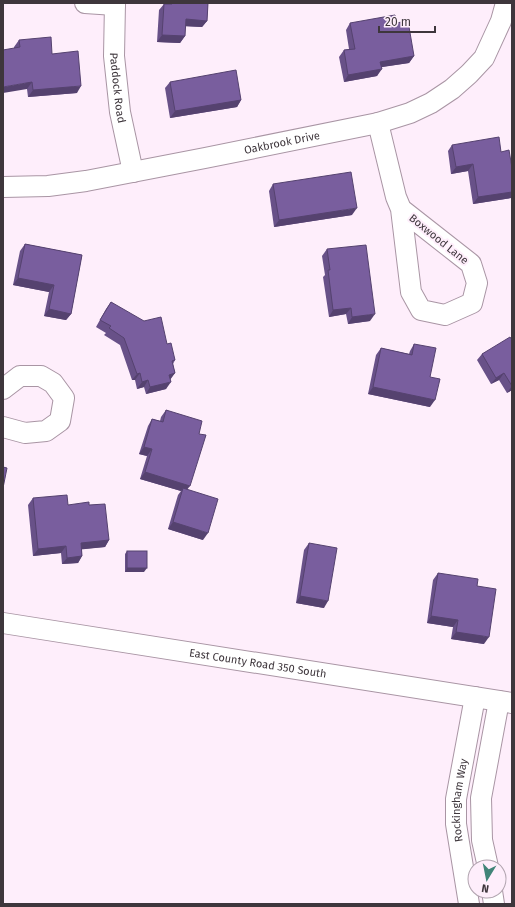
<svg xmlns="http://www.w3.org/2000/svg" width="515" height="907" viewBox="0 0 515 907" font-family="'Fira Sans',sans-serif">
  <rect width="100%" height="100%" fill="#feeefb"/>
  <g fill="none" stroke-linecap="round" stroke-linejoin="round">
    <g stroke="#a995a4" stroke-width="22">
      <g id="minor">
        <path d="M85,3L115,5"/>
        <path id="s1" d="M115,3L114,56L120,112L133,172"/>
        <path d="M378,123L396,197L401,209L411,292L421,310L445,315L472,303L477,283L471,264L401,209"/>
        <path id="s2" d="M3,187L48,186L86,181L205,158L378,123L410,113L431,103L452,89L469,74L484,58L501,21L506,3"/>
        <path d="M3,389L20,376H41L53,383L64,398L60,421L46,431L25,433L3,427"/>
        <path id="s3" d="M3,623L512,703"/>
        <path d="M488,867L482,840L481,798L499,701"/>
        <path d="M492,891L494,904"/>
        <path id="s4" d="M469,904L456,824V799L475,697"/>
      </g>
    </g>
    <use href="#minor" stroke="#fff" stroke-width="20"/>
  </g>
  <g fill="#685188">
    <path d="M168,3H208L207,21L202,27L185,26V36L180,43L157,42L159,10L164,4H167Z"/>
    <path d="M350,23H396L414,56L409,63L381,67L377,76L344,82L339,57L344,50L349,49L346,30Z"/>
    <path d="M19,40L52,54L77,93L28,97L27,89L14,48V47Z"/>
    <path d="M170,82L241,100L237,107L170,118L165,88Z"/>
    <path d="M452,145L501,152L512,168V197L511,198L473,204L468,171L451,174L448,151Z"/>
    <path d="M273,184L352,215L274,227L269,191Z"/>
    <path d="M25,244L82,255L71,314L66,320L44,316L49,292L13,285L20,251Z"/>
    <path d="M327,249L370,321L348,324L346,314L329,317L323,277L325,275L322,256Z"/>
    <path d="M111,302L167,344L175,360L173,364L175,373L170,379L166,389L146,394L144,387L137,389L135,380H132L120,345L104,335L106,333L96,327L106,309Z"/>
    <path d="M512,340V390L507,393L499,380L491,384L477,360L482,354Z"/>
    <path d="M414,344L430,377V407L368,394L376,355L381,348L409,354L410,351Z"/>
    <path d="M166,410L199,434L187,490L203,540L168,529L178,495L181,491L140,479L147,456L139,454L148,426L152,419L160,421L161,417Z"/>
    <path d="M33,498L68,505H89L109,540L105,547L82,549V556L78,563L62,564L61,553L33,556L28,505Z"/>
    <path d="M309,543L324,608L296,603L304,550Z"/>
    <path d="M127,551L144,572H125V554Z"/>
    <path d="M438,573L477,586L484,644L451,639L453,627L427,623L433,580Z"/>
  </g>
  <g fill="#55426f">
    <path d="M186,19L207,21L202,27L181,26Z"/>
    <path d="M162,35L185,36L180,43L157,42Z"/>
    <path d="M414,56L409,63L376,68L380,62Z"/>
    <path d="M382,69L377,76L344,82L348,75Z"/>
    <path d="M32,82L27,89L3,93V87Z"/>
    <path d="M81,86L77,93L28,97L33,90Z"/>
    <path d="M241,100L237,107L170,118L175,111Z"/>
    <path d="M473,164L468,171L451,174L456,167Z"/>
    <path d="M512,192V197L511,198L473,204L478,197Z"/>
    <path d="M357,208L352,215L274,227L279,220Z"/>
    <path d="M18,278L54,285L49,292L13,285Z"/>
    <path d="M351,308L346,314L329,317L333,310Z"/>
    <path d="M49,309L71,314L66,320L44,316Z"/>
    <path d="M375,314L370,321L348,324L352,317Z"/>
    <path d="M140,373L135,380H132L137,374Z"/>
    <path d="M175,373L170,380L169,375Z"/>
    <path d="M504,373L499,380L491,384L496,378Z"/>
    <path d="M148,380L144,387L137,389L142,382Z"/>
    <path d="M171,382L166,389L146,394L150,387Z"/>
    <path d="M512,386V390L507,393Z"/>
    <path d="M373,387L435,400L430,407L368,394Z"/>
    <path d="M144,447L152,449L147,456L139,454Z"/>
    <path d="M145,472L190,486L185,492L183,488L181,491L140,479Z"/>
    <path d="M173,522L208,533L203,540L168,529Z"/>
    <path d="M109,540L105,547L76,550L81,543Z"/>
    <path d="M66,546L61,553L33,556L38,549Z"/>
    <path d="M82,556L78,563L62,564L67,558Z"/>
    <path d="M127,568H147L144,572H125Z"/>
    <path d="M300,596L328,601L324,608L296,603Z"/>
    <path d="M431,616L458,620L453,627L427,623Z"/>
    <path d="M456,632L489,637L484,644L451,639Z"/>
  </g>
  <g fill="#795e9e" stroke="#55426f">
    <path d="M172,3H208L207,21L186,19L185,36L162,35L164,4H172Z"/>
    <path d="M395,15L396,23L408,21L414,56L380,62L382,69L348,75L344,50L355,49L350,23Z"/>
    <path d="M51,37L52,54L78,51L81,86L33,90L32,82L3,87V50L20,47L19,40Z"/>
    <path d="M236,70L241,100L175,111L170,82Z"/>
    <path d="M499,137L501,152L509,150L512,168V192L478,197L473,164L456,167L452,145Z"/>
    <path d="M351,172L357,208L279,220L273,184Z"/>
    <path d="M25,244L82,255L71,314L49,309L54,285L18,278Z"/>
    <path d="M366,245L375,314L352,317L351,308L333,310L328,270H330L327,249Z"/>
    <path d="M111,302L144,321L161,317L167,344L171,343L175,360L172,361L175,373L169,375L171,382L150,387L148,380L142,382L140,373L137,374L124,338L109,328L111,326L100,320Z"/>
    <path d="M510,337L512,340V386L504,373L496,378L482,354Z"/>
    <path d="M414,344L436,348L430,377L440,379L435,400L373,387L381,348L412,355Z"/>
    <path d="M166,410L202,421L199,434L206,435L190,486L145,472L152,449L144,447L152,419L163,422Z"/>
    <path d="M3,467L7,468L3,488Z"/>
    <path d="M183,488L218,499L208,533L173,522Z"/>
    <path d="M67,495L68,505L89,502V505L105,504L109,540L81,543L82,556L67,558L66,546L38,549L33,498Z"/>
    <path d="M309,543L337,548L328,601L300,596Z"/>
    <rect x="127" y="551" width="20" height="17"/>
    <path d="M438,573L478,579L477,586L496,589L489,637L456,632L458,620L431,616Z"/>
  </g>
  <g text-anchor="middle" stroke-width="4" stroke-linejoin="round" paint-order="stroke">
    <g font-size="11" fill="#3e363c" stroke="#feeefb">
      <text dy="4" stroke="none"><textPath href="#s1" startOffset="85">Paddock Road</textPath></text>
      <text dy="4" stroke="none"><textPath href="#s2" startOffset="283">Oakbrook Drive</textPath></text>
      <text transform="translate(439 239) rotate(39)" y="4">Boxwood Lane</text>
      <text dy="4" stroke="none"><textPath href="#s3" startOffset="258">East County Road 350 South</textPath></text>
      <text dy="4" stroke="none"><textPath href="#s4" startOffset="105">Rockingham Way</textPath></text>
    </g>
  </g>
  <rect width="515" height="907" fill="none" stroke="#3e363c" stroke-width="8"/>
  <g transform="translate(487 879) rotate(190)"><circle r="19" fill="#feeefb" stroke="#b1a4af"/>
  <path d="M0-3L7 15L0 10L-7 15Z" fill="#418478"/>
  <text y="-6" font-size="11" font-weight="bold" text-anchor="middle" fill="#3e363c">N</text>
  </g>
  <path d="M379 26v6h56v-6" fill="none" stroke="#3e363c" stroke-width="2"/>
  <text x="385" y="26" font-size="12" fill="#3e363c" stroke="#feeefb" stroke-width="3" paint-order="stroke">20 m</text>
</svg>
